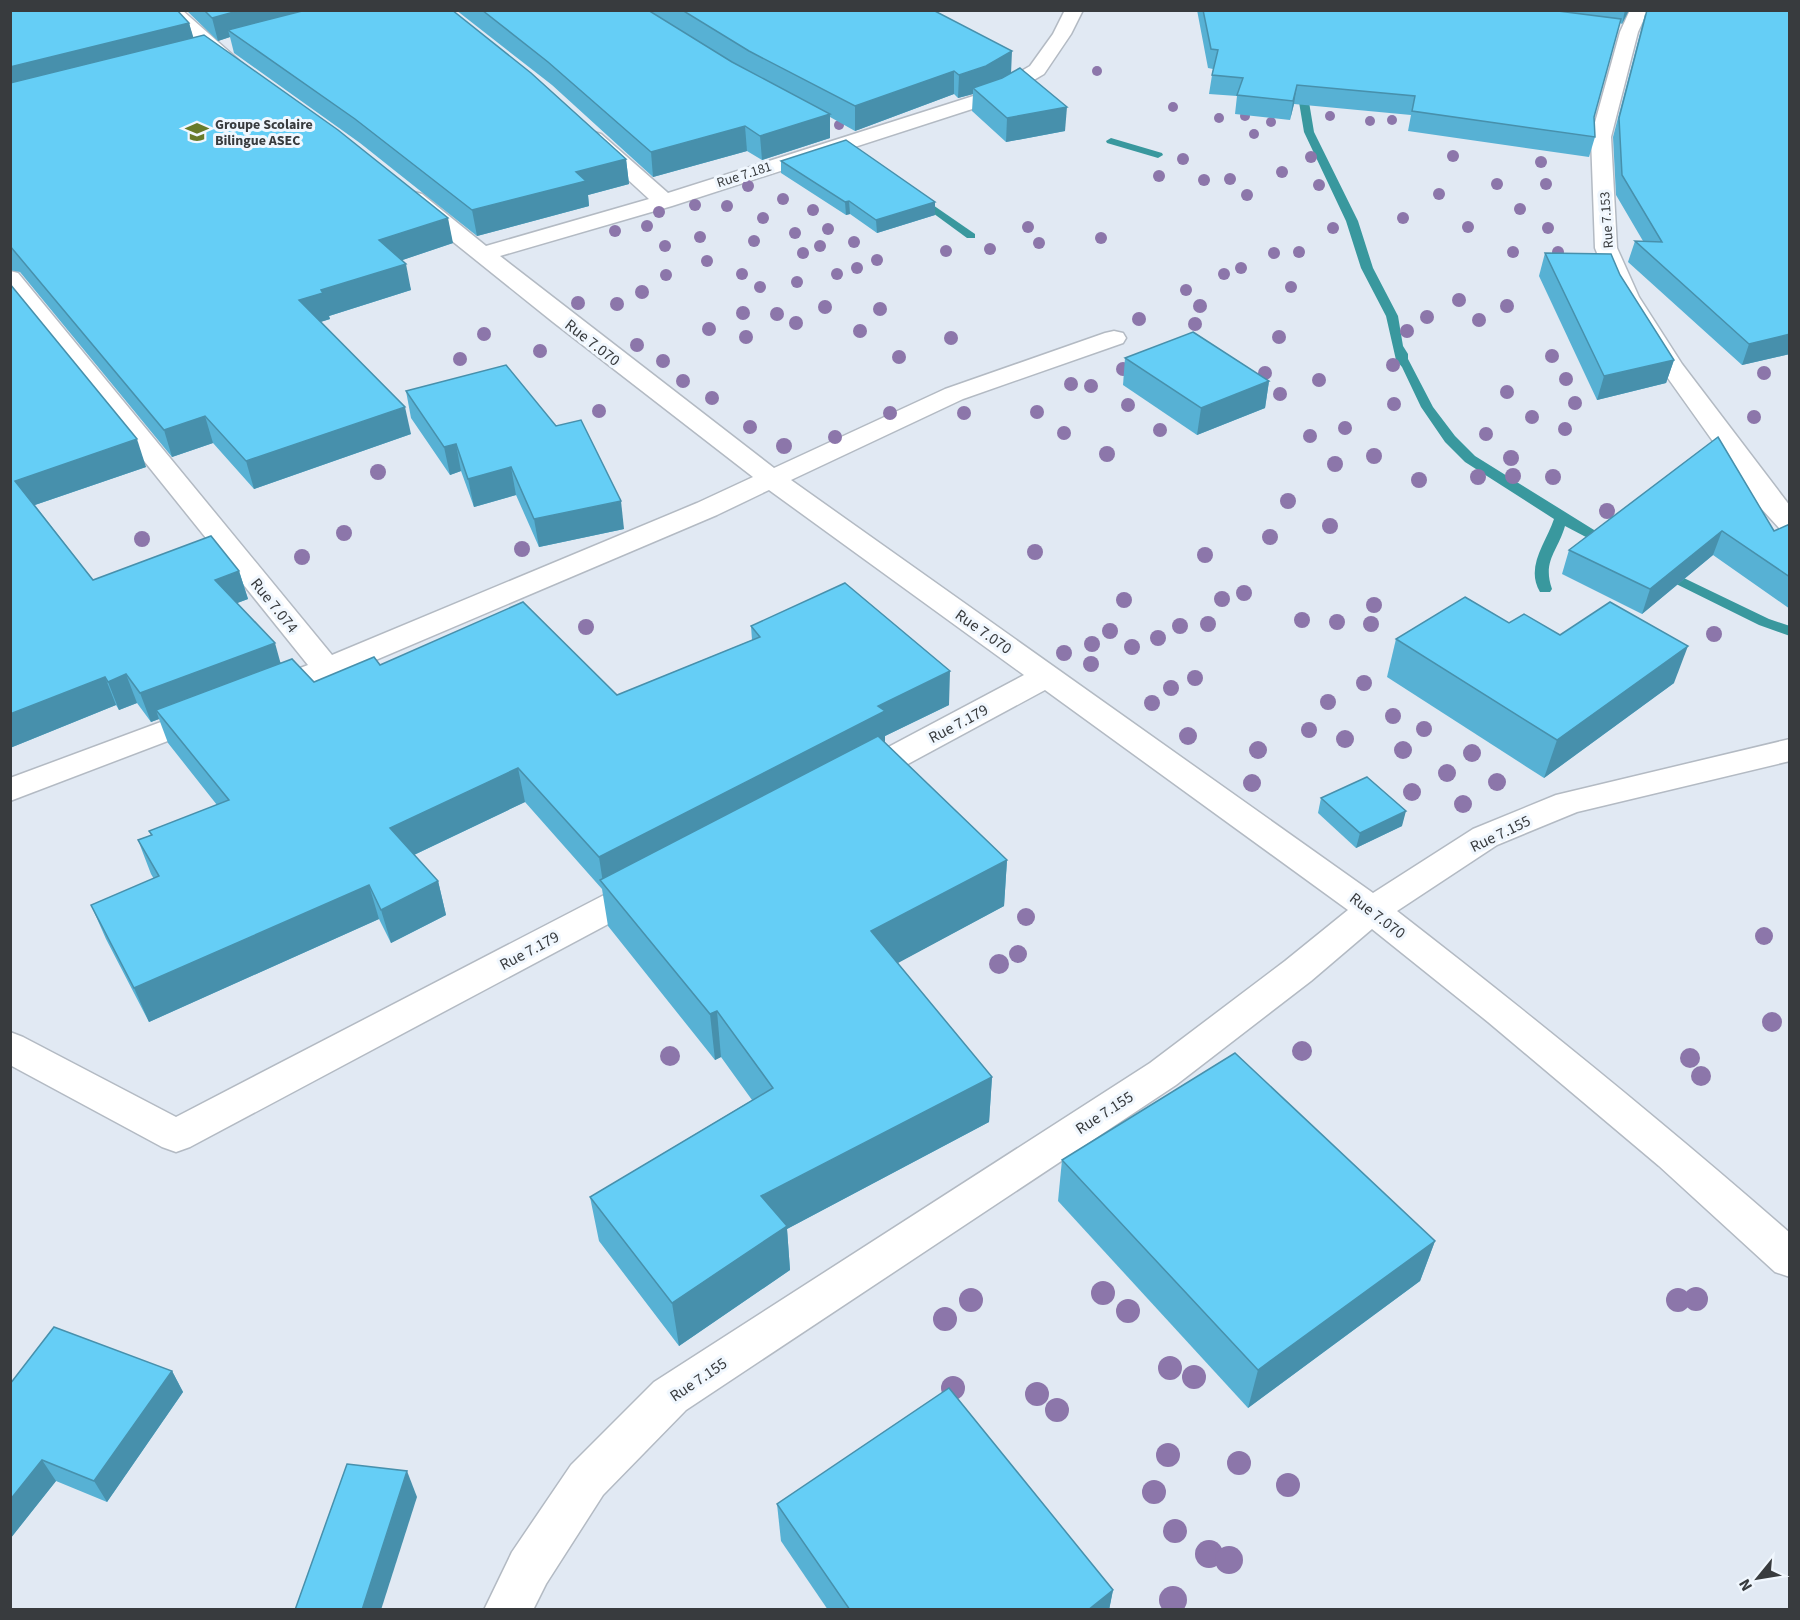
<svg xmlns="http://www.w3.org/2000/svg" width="1800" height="1620" viewBox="0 0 1800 1620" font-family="'Source Sans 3',sans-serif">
  <rect width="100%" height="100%" fill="#e1e9f3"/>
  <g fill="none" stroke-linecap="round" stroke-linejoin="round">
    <g fill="#39989e" fill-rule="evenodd">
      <path d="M1301,81L1306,84L1314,132L1358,221L1373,268L1398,316L1403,346L1408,354V359L1433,407L1455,436L1475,456L1615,543L1613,546H1603L1565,526C1558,551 1542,561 1552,589L1550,592H1540C1525,567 1546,543 1554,519L1465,462L1445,442L1421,407L1402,367L1396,360L1386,316L1361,268L1346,221L1304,132L1296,84Z"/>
      <path d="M1111,138L1162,153L1163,155L1158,158L1107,143L1106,141Z"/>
      <path d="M930,203L975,234V238H967L926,208V204Z"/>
      <path d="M1663,568L1769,619L1790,626V636L1759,625L1658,575L1656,572L1658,569Z"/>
    </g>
    <g stroke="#b3bac3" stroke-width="3">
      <g id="minor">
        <path d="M162,10H182L243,64L240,68H226L207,54Z"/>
        <path d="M1065,10H1083L1071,34L1044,74L1000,100L672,206L500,256L774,468L945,389L1105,333L1114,331L1123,333L1126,338L1123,343L963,399L791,480L1373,893L1473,829L1556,795L1790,739V761L1577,812L1497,845L1397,911C1531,1015 1662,1121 1790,1233V1277L1775,1272L1659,1166L1488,1022L1372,929L1311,981L1176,1085L686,1410L603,1495L546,1584L533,1610H484L512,1552L571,1465L654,1382L1150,1063L1285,961L1348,910L1045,690L869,785L858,788L847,785L842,777L847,769L1024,675L769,490L717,515L338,676L306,687L295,684L291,677L295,670L308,665L10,294V271L18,273L332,655L697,503L753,477L553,322L406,204L403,199L406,194L414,192L422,194L486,246L649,199L587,142L584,138L587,134L594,132L601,134L668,193L986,92L1030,66L1053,34Z"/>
        <path d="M1630,10H1648L1638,32L1611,137L1617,248L1639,297L1682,364L1790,506V531L1780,529L1759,506L1660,367L1615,297L1595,248L1591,137L1620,32Z"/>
        <path d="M204,706L215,709L220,716L215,723L10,801V778Z"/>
        <path d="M645,876L657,880L662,889L657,898L190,1147L176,1152L162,1147L10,1065V1032L23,1037L176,1117L633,880Z"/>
      </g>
    </g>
    <use href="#minor" fill="#fff" fill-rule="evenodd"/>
  </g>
  <g fill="#8c76aa">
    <circle cx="1097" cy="71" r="5"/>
    <circle cx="1173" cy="107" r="5"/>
    <circle cx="1245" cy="116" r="5"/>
    <circle cx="1330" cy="116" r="5"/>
    <circle cx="1219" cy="118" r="5"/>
    <circle cx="1392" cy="120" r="5"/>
    <circle cx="1370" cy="121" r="5"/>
    <circle cx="1271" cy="122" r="5"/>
    <circle cx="839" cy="125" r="5"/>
    <circle cx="1254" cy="134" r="5"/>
    <circle cx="1453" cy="156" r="6"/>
    <circle cx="1311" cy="157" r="6"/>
    <circle cx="1183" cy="159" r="6"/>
    <circle cx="1541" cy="162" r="6"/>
    <circle cx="1282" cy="172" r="6"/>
    <circle cx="1159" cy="176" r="6"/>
    <circle cx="1230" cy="179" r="6"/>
    <circle cx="1204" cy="180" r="6"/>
    <circle cx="1497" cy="184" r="6"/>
    <circle cx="1546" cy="184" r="6"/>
    <circle cx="1319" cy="185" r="6"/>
    <circle cx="748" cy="186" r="6"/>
    <circle cx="1439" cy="194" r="6"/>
    <circle cx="1247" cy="195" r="6"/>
    <circle cx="783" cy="199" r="6"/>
    <circle cx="695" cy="205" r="6"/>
    <circle cx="727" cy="206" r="6"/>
    <circle cx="1520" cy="209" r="6"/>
    <circle cx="813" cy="210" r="6"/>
    <circle cx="659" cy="212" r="6"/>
    <circle cx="763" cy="218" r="6"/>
    <circle cx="1403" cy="218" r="6"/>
    <circle cx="647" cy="226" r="6"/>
    <circle cx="1028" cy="227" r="6"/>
    <circle cx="1468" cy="227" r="6"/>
    <circle cx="1333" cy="228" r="6"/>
    <circle cx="1548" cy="228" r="6"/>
    <circle cx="828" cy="229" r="6"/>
    <circle cx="615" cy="231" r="6"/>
    <circle cx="795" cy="233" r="6"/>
    <circle cx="700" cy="237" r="6"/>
    <circle cx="1101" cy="238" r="6"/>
    <circle cx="754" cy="241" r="6"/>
    <circle cx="854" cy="242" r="6"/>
    <circle cx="1039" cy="243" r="6"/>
    <circle cx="665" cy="246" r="6"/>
    <circle cx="820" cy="246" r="6"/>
    <circle cx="990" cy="249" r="6"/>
    <circle cx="946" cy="251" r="6"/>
    <circle cx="1299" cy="252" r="6"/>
    <circle cx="1513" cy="252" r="6"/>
    <circle cx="1558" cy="252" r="6"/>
    <circle cx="803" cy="253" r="6"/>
    <circle cx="1274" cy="253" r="6"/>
    <circle cx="877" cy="260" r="6"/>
    <circle cx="707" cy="261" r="6"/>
    <circle cx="857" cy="268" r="6"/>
    <circle cx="1241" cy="268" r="6"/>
    <circle cx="742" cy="274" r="6"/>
    <circle cx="837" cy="274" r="6"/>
    <circle cx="1224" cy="274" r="6"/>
    <circle cx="666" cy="275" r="6"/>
    <circle cx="797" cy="282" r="6"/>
    <circle cx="760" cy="287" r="6"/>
    <circle cx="1291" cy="287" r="6"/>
    <circle cx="1186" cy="290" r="6"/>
    <circle cx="642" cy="292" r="7"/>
    <circle cx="1459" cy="300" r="7"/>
    <circle cx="578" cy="303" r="7"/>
    <circle cx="617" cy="304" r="7"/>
    <circle cx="1200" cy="306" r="7"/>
    <circle cx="1507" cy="306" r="7"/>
    <circle cx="825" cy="307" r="7"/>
    <circle cx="880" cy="309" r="7"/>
    <circle cx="743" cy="313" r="7"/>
    <circle cx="777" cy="314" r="7"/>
    <circle cx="1427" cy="317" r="7"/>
    <circle cx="1139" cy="319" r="7"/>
    <circle cx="1479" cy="320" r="7"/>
    <circle cx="796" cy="323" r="7"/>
    <circle cx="1195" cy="324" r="7"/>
    <circle cx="709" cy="329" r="7"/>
    <circle cx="860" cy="331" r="7"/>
    <circle cx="1407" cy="331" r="7"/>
    <circle cx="484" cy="334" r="7"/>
    <circle cx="746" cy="337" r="7"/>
    <circle cx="1279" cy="337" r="7"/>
    <circle cx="951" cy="338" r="7"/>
    <circle cx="637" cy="345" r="7"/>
    <circle cx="540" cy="351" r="7"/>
    <circle cx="1552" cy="356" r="7"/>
    <circle cx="899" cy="357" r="7"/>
    <circle cx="460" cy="359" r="7"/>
    <circle cx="663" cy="361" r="7"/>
    <circle cx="1393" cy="365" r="7"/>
    <circle cx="1123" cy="369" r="7"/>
    <circle cx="1265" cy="373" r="7"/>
    <circle cx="1764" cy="373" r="7"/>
    <circle cx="1566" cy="379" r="7"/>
    <circle cx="1319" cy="380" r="7"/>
    <circle cx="683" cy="381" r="7"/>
    <circle cx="1071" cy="384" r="7"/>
    <circle cx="1091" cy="386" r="7"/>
    <circle cx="1507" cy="392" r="7"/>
    <circle cx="1280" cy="394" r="7"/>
    <circle cx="712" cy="398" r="7"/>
    <circle cx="1575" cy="403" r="7"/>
    <circle cx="1394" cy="404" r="7"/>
    <circle cx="1128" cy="405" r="7"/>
    <circle cx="599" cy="411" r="7"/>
    <circle cx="1037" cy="412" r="7"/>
    <circle cx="890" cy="413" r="7"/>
    <circle cx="964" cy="413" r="7"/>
    <circle cx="1532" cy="417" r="7"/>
    <circle cx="1754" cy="417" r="7"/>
    <circle cx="750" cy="427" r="7"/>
    <circle cx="1345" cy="428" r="7"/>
    <circle cx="1565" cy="429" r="7"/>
    <circle cx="1160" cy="430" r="7"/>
    <circle cx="1064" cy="433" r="7"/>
    <circle cx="1486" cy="434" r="7"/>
    <circle cx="1310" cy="436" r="7"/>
    <circle cx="835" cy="437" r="7"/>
    <circle cx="784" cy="446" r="8"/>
    <circle cx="1107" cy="454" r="8"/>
    <circle cx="1374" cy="456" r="8"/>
    <circle cx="1511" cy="458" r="8"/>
    <circle cx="1335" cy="464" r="8"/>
    <circle cx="378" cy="472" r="8"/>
    <circle cx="1513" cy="476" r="8"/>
    <circle cx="1478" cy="477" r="8"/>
    <circle cx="1553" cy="477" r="8"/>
    <circle cx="1419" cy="480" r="8"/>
    <circle cx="1288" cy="501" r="8"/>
    <circle cx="1607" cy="511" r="8"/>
    <circle cx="1330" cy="526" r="8"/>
    <circle cx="344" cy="533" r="8"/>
    <circle cx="1270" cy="537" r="8"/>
    <circle cx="142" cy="539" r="8"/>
    <circle cx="522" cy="549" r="8"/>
    <circle cx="1035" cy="552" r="8"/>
    <circle cx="1205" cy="555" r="8"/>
    <circle cx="302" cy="557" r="8"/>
    <circle cx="1244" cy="593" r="8"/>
    <circle cx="1222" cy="599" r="8"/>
    <circle cx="1124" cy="600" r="8"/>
    <circle cx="1374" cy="605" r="8"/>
    <circle cx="1302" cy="620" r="8"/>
    <circle cx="1337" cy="622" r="8"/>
    <circle cx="1208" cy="624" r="8"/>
    <circle cx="1371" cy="624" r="8"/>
    <circle cx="1180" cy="626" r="8"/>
    <circle cx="586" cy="627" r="8"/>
    <circle cx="1110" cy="631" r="8"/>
    <circle cx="1714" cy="634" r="8"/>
    <circle cx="1158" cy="638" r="8"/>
    <circle cx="1092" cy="644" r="8"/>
    <circle cx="1132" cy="647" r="8"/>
    <circle cx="1064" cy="653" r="8"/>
    <circle cx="1091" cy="664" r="8"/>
    <circle cx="1195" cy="678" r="8"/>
    <circle cx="1364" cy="683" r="8"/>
    <circle cx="1171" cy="688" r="8"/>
    <circle cx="1328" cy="702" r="8"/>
    <circle cx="1152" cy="703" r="8"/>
    <circle cx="1393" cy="716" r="8"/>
    <circle cx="1424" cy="729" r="8"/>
    <circle cx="1309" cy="730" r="8"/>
    <circle cx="1188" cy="736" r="9"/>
    <circle cx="1345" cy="739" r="9"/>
    <circle cx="1258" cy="750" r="9"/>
    <circle cx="1403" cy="750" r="9"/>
    <circle cx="1472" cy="753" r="9"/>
    <circle cx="1447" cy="773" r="9"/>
    <circle cx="1497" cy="782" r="9"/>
    <circle cx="1252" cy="783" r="9"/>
    <circle cx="1412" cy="792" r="9"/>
    <circle cx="1463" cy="804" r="9"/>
    <circle cx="1026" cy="917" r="9"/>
    <circle cx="1764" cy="936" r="9"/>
    <circle cx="1018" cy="954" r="9"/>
    <circle cx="999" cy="964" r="10"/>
    <circle cx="1772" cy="1022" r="10"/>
    <circle cx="1302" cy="1051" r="10"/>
    <circle cx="670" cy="1056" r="10"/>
    <circle cx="1690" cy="1058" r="10"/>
    <circle cx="1701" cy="1076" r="10"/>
    <circle cx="1103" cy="1293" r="12"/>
    <circle cx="1696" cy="1299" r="12"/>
    <circle cx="971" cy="1300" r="12"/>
    <circle cx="1678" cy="1300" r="12"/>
    <circle cx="1128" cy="1311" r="12"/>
    <circle cx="945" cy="1319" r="12"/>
    <circle cx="1170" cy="1368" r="12"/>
    <circle cx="1194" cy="1377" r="12"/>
    <circle cx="953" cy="1388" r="12"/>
    <circle cx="1037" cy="1394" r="12"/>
    <circle cx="1057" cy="1410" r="12"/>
    <circle cx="1168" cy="1455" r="12"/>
    <circle cx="1239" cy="1463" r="12"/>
    <circle cx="1288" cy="1485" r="12"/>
    <circle cx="1154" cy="1492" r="12"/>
    <circle cx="1175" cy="1531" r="12"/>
    <circle cx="1209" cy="1554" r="14"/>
    <circle cx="1229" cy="1560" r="14"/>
    <circle cx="1173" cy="1600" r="14"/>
  </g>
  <g fill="#57b1d4">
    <path d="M10,10L189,23L193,38L453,243L402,260L411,290L329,316L330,319L320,322L411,434L254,489L213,443L172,457L20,272L10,270Z"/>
    <path d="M186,10H452L626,159L629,184L588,195L589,206L477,236L360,143L234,53L230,37L218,41Z"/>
    <path d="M456,10H933L1011,73L1065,131L1006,142L972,111L973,94L958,98L954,94L855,131L830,117V138L762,160L747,151L653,177L552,85Z"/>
    <path d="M1197,10H1629L1622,24L1620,23L1594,117L1595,137L1589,157L1408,131L1411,115L1294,104L1290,120L1235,114L1237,96L1209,94L1213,69L1208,68Z"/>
    <path d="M1645,14L1790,354L1742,365L1628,262L1635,241H1643L1616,195L1613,137Z"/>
    <path d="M781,161L935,202V215L877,233L850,214L846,215L781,173Z"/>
    <path d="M1545,253L1620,275L1674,360L1666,383L1597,400L1539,276Z"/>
    <path d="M10,284L146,467L35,505L93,580L239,571L248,599L237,603L281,663L314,682L380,665L617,695L752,640L751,626L949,705L885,736V743L1007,860L1004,906L897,963L992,1077L989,1122L787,1229L790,1270L679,1346L599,1241L590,1197L752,1100L721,1057L715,1060L608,926L602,889L525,802L414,855L438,881L446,915L391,943L379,919L149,1022L106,939L91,905L154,879L151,874L138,840L151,835L149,831L217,805L168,743L159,719L151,722L137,703L119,710L116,705L10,748Z"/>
    <path d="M1125,358L1269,381L1265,408L1197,435L1123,385Z"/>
    <path d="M406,391L624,529L539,547L516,495L474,507L461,471L450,475L411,418Z"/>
    <path d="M1718,437L1774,531L1790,524V609L1713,555L1642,614L1562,574L1569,550Z"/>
    <path d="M1509,623L1560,635L1674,683L1544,778L1387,677L1396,639Z"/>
    <path d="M1321,798L1402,826L1356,848L1318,813Z"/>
    <path d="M1062,1160L1435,1241L1420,1281L1248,1408L1058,1201Z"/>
    <path d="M172,1371L183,1392L107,1502L56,1481L10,1539V1384Z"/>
    <path d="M777,1504L1113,1590L1109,1610H828L781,1541Z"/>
  </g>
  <g fill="#4790ac">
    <path d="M241,10H336L228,30L230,37L218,41L212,18Z"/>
    <path d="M1625,10H1629L1622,24Z"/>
    <path d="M189,23L196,46L10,93V67Z"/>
    <path d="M1012,51L1011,74L985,90L973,88V94L958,98L959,75Z"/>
    <path d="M954,71V94L855,131V106Z"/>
    <path d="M1297,85L1294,104L1290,120L1293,101Z"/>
    <path d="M1067,107L1065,131L1006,142L1007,118Z"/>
    <path d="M830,114V138L762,160L760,136Z"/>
    <path d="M745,126L747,151L653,177L651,152Z"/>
    <path d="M626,159L629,184L588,195L589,206L477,236L472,210L576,172Z"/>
    <path d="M849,201L850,214L846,215L845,202Z"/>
    <path d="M935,202V215L877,233L876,220Z"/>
    <path d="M448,218L453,243L385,266L379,240Z"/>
    <path d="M406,264L411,290L329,316L330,319L305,327L299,300L321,290Z"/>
    <path d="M1790,334V354L1742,365L1749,344Z"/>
    <path d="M1674,360L1666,383L1597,400L1604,376Z"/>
    <path d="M1269,381L1265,408L1197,435L1201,408Z"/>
    <path d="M405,407L411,434L254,489L246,461Z"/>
    <path d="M205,416L213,443L172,457L164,430Z"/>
    <path d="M137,439L146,467L26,508L15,481Z"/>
    <path d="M456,444L461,471L450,475L444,447Z"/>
    <path d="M511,467L516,495L474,507L468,479Z"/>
    <path d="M621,501L624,529L539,547L534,519Z"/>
    <path d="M1722,531L1713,555L1642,614L1650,589Z"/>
    <path d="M239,571L248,599L224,608L215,580Z"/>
    <path d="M275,643L283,672L156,710L159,719L151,722L140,693Z"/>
    <path d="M1688,646L1674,683L1544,778L1557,740Z"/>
    <path d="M950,671L949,705L885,736V745L603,883L599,857L878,706Z"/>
    <path d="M126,674L137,703L119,710L108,682Z"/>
    <path d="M105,677L116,705L10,748V714Z"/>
    <path d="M518,768L525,802L399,862L390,828Z"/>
    <path d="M1406,811L1402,826L1356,848L1360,833Z"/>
    <path d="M1007,860L1004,906L872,977L871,931Z"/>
    <path d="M438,881L446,915L391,943L381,910Z"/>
    <path d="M369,885L379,919L149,1022L134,988Z"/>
    <path d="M717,1011L721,1057L715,1060L710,1014Z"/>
    <path d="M992,1077L989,1122L787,1229L790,1270L679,1346L672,1303L761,1196Z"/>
    <path d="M1435,1241L1420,1281L1248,1408L1258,1370Z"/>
    <path d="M172,1371L183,1392L107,1502L94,1481Z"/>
    <path d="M42,1460L56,1481L10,1539V1500Z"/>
    <path d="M407,1471L417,1497L381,1610H362Z"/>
    <path d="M1113,1590L1109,1610H1088Z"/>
  </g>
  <g fill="#65cef6" stroke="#4790ac" stroke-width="1.5">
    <path d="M10,10H177L189,23L10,67Z"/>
    <path d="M204,10H241L212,18Z"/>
    <path d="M306,10H452L531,73L626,159L576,172L586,181L472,210L355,119L228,30Z"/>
    <path d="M482,10H648L732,62L830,114L760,136L745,126L651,152L548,62Z"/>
    <path d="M682,10H933L1012,51L986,66L959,75L954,71L855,106L749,51Z"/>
    <path d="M1203,10H1550L1621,19L1594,117L1595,137L1412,111L1415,96L1297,85L1293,101L1237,95L1243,78L1212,75L1218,50L1211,49Z"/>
    <path d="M1647,10H1790V334L1749,344L1635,241L1662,242L1622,175L1619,118Z"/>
    <path d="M204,35L338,130L448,218L379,240L406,264L321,290L323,293L299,300L405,407L246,461L205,416L164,430L10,246V83Z"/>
    <path d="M1020,68L1067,107L1007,118L973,88L1002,78Z"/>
    <path d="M846,140L935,202L876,220L849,201L845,202L781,161Z"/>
    <path d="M1545,253L1611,254L1620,275L1674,360L1604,376Z"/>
    <path d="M10,284L137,439L15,481L93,580L211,536L239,571L215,580L275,643L140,693L126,674L108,682L105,677L10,714Z"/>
    <path d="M1193,332L1269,381L1201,408L1125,358Z"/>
    <path d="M506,365L556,426L581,420L621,501L534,519L511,467L468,479L456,444L444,447L406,391Z"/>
    <path d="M1718,437L1774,531L1790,524V577L1722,531L1650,589L1569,550Z"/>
    <path d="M845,583L950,671L878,706L885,711L599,857L518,768L390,828L438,881L381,910L369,885L134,988L91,905L159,876L138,840L152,835L149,831L229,800L156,710L292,659L314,682L374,657L380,665L523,602L617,695L760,637L751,626Z"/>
    <path d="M1465,597L1509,623L1524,614L1560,635L1610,602L1688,646L1557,740L1396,639Z"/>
    <path d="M878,736L1007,860L871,931L992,1077L761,1196L787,1226L672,1303L590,1197L773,1088L717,1011L710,1014L600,880Z"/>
    <path d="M1367,777L1406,811L1360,833L1321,798Z"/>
    <path d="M1235,1053L1435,1241L1258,1370L1062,1160Z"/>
    <path d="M54,1327L172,1371L94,1481L42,1460L10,1500V1384Z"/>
    <path d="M949,1388L1113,1590L1088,1610H850L777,1504Z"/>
    <path d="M347,1464L407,1471L362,1610H295Z"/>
  </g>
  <defs>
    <g id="school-bare" transform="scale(1.8)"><path d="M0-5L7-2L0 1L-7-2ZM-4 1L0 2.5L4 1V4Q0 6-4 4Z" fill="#687b2a" stroke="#f0f7fe" stroke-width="2.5" paint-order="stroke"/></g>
  </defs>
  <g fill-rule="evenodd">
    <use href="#school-bare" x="197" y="132"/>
  </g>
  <g text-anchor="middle" stroke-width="6" stroke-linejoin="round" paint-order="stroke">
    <g font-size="14" font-weight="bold" fill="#383b3e" stroke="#f0f7fe" text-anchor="start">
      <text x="215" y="129">Groupe Scolaire<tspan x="215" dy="16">Bilingue ASEC</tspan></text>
    </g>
    <g font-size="14" fill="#383b3e" stroke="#f0f7fe">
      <text transform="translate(744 174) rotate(-18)" y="5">Rue 7.181</text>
      <text transform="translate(1606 220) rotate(-94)" y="5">Rue 7.153</text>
    </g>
    <g font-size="16" fill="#383b3e" stroke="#f0f7fe">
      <text transform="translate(593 342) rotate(38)" y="6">Rue 7.070</text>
      <text transform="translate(275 605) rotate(51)" y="6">Rue 7.074</text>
      <text transform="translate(984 631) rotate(35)" y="6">Rue 7.070</text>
      <text transform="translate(958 723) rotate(-28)" y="6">Rue 7.179</text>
      <text transform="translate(1500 833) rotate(-26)" y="6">Rue 7.155</text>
      <text transform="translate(1378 915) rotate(37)" y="6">Rue 7.070</text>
      <text transform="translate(529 950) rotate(-28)" y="6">Rue 7.179</text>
      <text transform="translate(1104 1112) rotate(-33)" y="6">Rue 7.155</text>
      <text transform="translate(698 1379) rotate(-34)" y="6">Rue 7.155</text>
    </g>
  </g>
  <rect width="1800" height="1620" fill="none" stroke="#383b3e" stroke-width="24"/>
  <g transform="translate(1758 1578) rotate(240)" stroke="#f0f7fe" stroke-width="4.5" paint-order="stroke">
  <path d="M0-4.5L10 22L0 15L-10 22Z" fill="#383b3e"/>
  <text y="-9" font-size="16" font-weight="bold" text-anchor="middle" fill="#383b3e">N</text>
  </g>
</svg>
